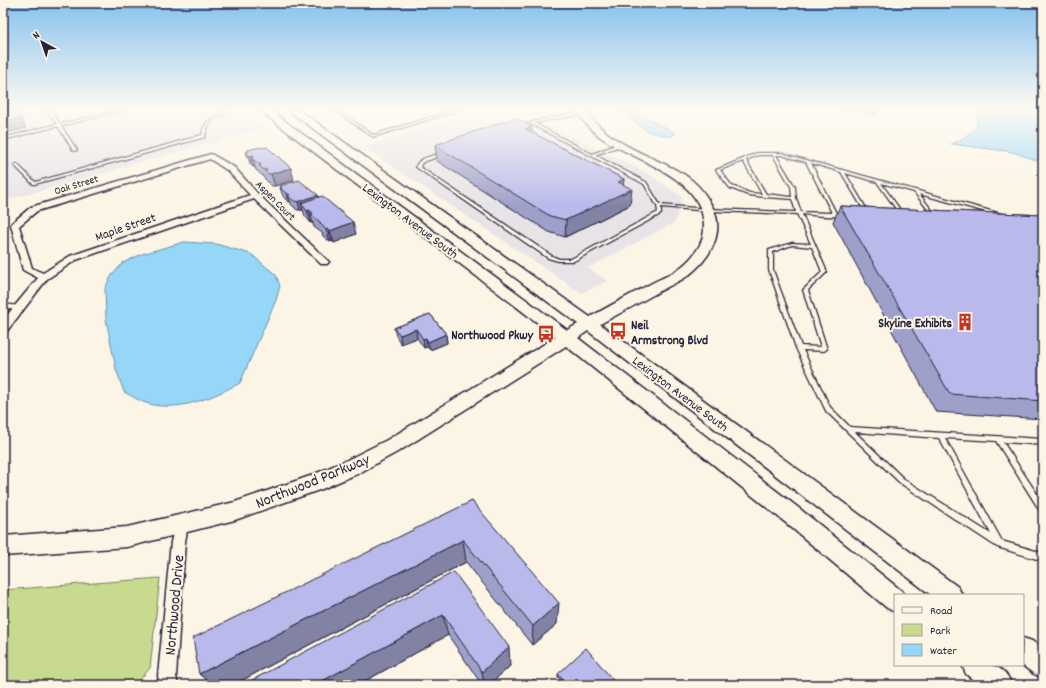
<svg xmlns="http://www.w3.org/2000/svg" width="1046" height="688" viewBox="0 0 1046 688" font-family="Dekko,sans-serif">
  <rect width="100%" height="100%" fill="#fcf5e5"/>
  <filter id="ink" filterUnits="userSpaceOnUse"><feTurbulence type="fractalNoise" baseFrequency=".025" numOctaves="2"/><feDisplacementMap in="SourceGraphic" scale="8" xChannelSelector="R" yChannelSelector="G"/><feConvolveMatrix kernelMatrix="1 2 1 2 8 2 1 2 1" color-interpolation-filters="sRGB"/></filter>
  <g filter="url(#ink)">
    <g fill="#e8e3e7">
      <path d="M3,110H242L264,128L3,201Z"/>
      <path d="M483,110H518L649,174L682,197L675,222L588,268L608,281L581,293L364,147Z"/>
    </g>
    <path fill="#c8da8e" stroke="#757e64" d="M160,578L150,668L135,685H3V590Z"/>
    <g fill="#96d7f8" stroke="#688fac">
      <path d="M618,110H635L643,116L676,133L671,137L649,132Z"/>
      <path d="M976,110H1043V163L1013,152L951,144L960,140L977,128Z"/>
      <path d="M184,242L216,244L251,254L276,275L280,286L276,300L240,383C213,397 181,412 149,404C141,402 132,396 124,392L116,369L106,319L105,288L112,275L123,263L142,254Z"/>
    </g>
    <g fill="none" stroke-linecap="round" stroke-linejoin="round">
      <g stroke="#22223b" stroke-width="2.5">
        <g id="lane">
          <path d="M47,110H51L60,124L119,110H125L61,126L77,150L75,151L73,150L58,126L3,140V138L57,124Z"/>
          <path d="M219,110H223L225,112C212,121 208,120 205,137L35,184H33L14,165L17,164L35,182L202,135C203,123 211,118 221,112Z"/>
          <path d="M334,110H338L373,135L454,110H460L373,137Z"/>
          <path d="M840,110H846L848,111L846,112Z"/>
          <path d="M582,112H583V114L534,123L592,154L618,144H620V146L595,155L646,182L660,205L708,209L796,212L792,199L765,197L748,195L730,188L716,170L757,153H781L1002,214L1003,215L1001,216L919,194L936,215L934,216H933L914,192L881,183L904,215L902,216H901L877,182L845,173L869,213L867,214H866L841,172L811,163L836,213L843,214L845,215C838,218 811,215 802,214L827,272L808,290L827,349L824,351L803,350L830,407L850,427L1043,439V445L1003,442L1043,503V512L1040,511L996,441L945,438L1002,541L1043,553V561L997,547L900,483L826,411L796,348L769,270V250L792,243L811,244L797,214L708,211L661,207V214L574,261H558L548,258L416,167C418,158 432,156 441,153H443V155L423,162L421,164L420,167L552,256L559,259H571L658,212L657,206L644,184L531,124L522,127L520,126L539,120ZM758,155H773L791,187L792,197L766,194L746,160ZM776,155H781L806,162L832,213L801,212L796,198L795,187ZM743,161L762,194L750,193L732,186L720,170ZM792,245L812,247L822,272L803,290L821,347L801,346L773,270V252ZM855,432L939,438L991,534L904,479Z"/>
          <path d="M3,304L20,306L23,308L20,310L3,308Z"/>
        </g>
      </g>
      <g stroke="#22223b" stroke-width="3">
        <g id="street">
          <path d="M211,154L234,167L258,194L327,260L329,262L327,264H321L254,199L76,260L47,279L7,331L3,332V320L38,278L23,270L11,225L12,223L31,207ZM210,159L228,171L250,195L70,256L43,273L32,268L19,226L37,211Z"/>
          <path d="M181,518L186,520L188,525L185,542L176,676L178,685H160L158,676L171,542L176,520Z"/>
        </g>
      </g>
      <g stroke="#22223b" stroke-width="3">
        <g id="secondary">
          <path d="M259,110H270L567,330L578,324L288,110H299L590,317C611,305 632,294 654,282C662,278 673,274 680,268C694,257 705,242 704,225C702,174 631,161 598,135C589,128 582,120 576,110H586C605,142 647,154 678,171C694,179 705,192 713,208C725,233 710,258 690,274C683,280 672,284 664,289C642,301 621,313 600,324L958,587L962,595H931L588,331L578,338L800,509L903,592L905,595H895V612L887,608L786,523L566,346L401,450L359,473L322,489L235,520L127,547L3,556V536L127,527L235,502L310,476L345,461L387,440L556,337Z"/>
          <path d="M1023,638L1032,641L1043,649V678L1034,674L1022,665Z"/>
          <path d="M962,665C985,665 1002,660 1012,685H979L966,674Z"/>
        </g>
      </g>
      <use href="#lane" fill="#fcf5e5" fill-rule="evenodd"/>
      <use href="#street" fill="#fcf5e5" fill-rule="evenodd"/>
      <use href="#secondary" fill="#fcf5e5" fill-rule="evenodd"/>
    </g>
    <g fill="#9fa0ca" stroke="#22223b">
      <path d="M857,110H882L873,115Z"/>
      <path d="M532,133L624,179L623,185L630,205L565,237L549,232L437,161L435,145Z"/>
      <path d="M248,150L294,180L275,186H272L263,177L262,175L256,170L255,167H253L250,164L246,152H248Z"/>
      <path d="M280,186L318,195V197L356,234L334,243L332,241L330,242L323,236L322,233L314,227L313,223H311L305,216L303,210H297L291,204L290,201L288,202L283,196L280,188H281Z"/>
      <path d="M840,206L1043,215V419L936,412L833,222Z"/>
      <path d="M430,314L446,334L447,343L430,350L427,347L424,348L417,338L401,344L396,336L394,328Z"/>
      <path d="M472,501L557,624L532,645L466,562L233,685H213L199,674Z"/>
      <path d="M454,572L510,666L489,685H482L448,635L358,685Z"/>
      <path d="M558,674L617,685H564L558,677Z"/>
    </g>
    <g fill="#8282a4" stroke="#22223b">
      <path d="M16,110H17L26,128L3,134V121Z"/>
      <path d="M875,110H882L873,115Z"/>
      <path d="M532,127V141L525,129Z"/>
      <path d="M253,155L255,160L252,159L255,167H253L249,156Z"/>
      <path d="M291,168L294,180L275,186L271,174Z"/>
      <path d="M624,179L622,194L632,189L630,205L565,237L566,220L618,182Z"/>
      <path d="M286,193H287L290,201L288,202Z"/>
      <path d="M318,195L320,203H301L303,210H300L298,202Z"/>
      <path d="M309,210L313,223H311L307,211Z"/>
      <path d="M353,222L356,234L334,243L330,231Z"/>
      <path d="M328,229L332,241L330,242L326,230Z"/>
      <path d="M416,329L417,338L401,344L400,335Z"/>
      <path d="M446,334L447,343L430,350L428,342Z"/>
      <path d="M426,338L427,347L424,348L423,339Z"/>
      <path d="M463,540L466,562L233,685H213L199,674Z"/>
      <path d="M559,603L557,624L532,645L533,626Z"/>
      <path d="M443,615L448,635L358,685H315Z"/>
      <path d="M509,647L510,666L489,685H484L482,672Z"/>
    </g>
    <g fill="#b9baeb" stroke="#22223b">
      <path d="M3,110H16L20,118L3,121Z"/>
      <path d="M515,118L532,127L525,129L624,179L618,182L632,189L566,220L550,216L435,145Z"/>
      <path d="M260,147L262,148L267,147L291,168L271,174H268L265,171L267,170H264L259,165H261L252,159L254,156L253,155L249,156L246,152L249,151L248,150Z"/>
      <path d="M299,180L318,195L298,202L294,201L288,196L290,195L287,193H286L280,188H282L280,186Z"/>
      <path d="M322,196L353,222L330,231L328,229L326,230L320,223H321L311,214L313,213L309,210L307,211L301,203Z"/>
      <path d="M840,206L1043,215V401L950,394Z"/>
      <path d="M430,314L446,334L428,342L426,338L423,339L416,329L400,335L394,328Z"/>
      <path d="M472,501L559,603L533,626L463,540L199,674L193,638Z"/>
      <path d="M454,572L509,647L482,672L443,615L315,685H243Z"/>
      <path d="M586,648L617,685H567L558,674Z"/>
      <path d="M534,679L539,685H527Z"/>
    </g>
  </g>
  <linearGradient id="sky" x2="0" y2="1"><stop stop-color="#87c2ee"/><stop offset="0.53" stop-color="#fefaf3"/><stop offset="1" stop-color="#fefaf3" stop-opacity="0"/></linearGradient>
  <rect width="1046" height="206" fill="url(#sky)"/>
  <defs>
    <g id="building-bare" transform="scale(1.38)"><path d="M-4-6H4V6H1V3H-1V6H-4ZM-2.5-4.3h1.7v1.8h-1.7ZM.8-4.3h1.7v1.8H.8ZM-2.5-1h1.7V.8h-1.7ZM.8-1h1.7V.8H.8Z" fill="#c8321e" stroke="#fcf5e5" stroke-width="2.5" paint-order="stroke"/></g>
    <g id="bus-bare" transform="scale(1.38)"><path d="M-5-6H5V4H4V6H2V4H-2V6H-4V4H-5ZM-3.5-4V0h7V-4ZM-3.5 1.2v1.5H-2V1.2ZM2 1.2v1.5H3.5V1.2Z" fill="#c8321e" stroke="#fcf5e5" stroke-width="2.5" paint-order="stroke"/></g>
  </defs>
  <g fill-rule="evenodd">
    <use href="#building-bare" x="965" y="322"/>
    <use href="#bus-bare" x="618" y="331"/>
    <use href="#bus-bare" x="546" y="334"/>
  </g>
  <g text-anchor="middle" stroke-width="4" stroke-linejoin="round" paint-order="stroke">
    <g font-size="11" fill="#22223b" stroke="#fcf5e5">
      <text transform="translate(76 184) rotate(-17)" y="4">Oak Street</text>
      <text transform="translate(276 200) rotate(45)" y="4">Aspen Court</text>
    </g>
    <g font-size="13" fill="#22223b" stroke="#fcf5e5">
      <text transform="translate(411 220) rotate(37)" y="5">Lexington Avenue South</text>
      <text transform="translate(125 226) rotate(-19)" y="5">Maple Street</text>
      <text transform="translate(681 393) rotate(37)" y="5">Lexington Avenue South</text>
    </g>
    <g font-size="13" font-weight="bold" fill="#22223b" stroke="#fcf5e5" text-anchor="end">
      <text x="952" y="327">Skyline Exhibits</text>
      <text x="631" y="329" text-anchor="start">Neil<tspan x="631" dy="15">Armstrong Blvd</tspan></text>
      <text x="533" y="339">Northwood Pkwy</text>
    </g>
    <g font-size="16" fill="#22223b" stroke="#fcf5e5">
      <text transform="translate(312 480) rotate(-22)" y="6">Northwood Parkway</text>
      <text transform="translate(173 605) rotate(-85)" y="6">Northwood Drive</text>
    </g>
  </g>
  <rect width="1046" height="688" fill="none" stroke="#fcf5e5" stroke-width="16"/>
  <rect x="8" y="8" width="1030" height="672" fill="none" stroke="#22223b" stroke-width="1.5" filter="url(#ink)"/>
  <rect x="894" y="594" width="130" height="72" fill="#fcf5e5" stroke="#a5a1a1"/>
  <rect x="902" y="607" width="20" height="6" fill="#fcf5e5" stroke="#a5a1a1"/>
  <text x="930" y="614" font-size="12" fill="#22223b">Road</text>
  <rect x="902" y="624" width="20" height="12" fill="#c8da8e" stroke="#a5a1a1"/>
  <text x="930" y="634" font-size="12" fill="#22223b">Park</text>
  <rect x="902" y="644" width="20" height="12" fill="#96d7f8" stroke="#a5a1a1"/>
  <text x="930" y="654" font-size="12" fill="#22223b">Water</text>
  <g transform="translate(42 42) rotate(320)" stroke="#fcf5e5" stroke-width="3" paint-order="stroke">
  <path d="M0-3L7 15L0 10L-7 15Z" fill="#22223b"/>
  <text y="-6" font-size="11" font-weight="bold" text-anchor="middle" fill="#22223b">N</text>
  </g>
</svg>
